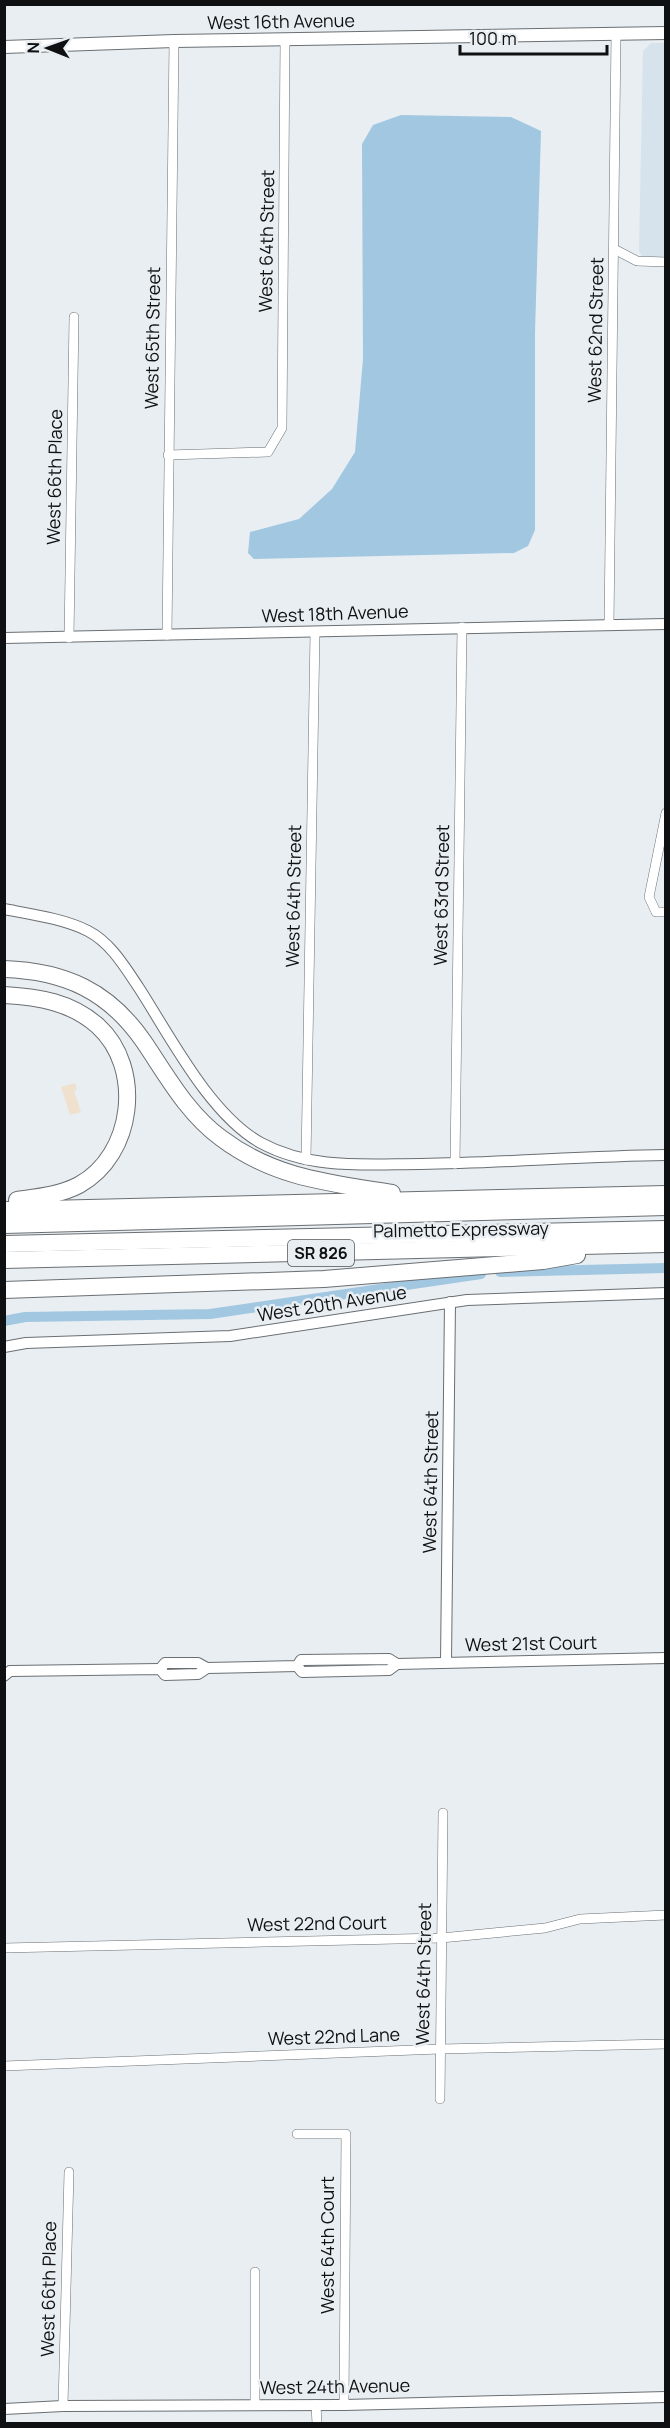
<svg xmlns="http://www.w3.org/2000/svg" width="670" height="2428" viewBox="0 0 670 2428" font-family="Manrope,sans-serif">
  <rect width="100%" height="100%" fill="#e8eef2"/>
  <path fill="#f0e0ce" d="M75,1083L77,1090L74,1091L81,1112L70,1115L61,1087Z"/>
  <path fill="#d6e2ec" d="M651,43H665V258H649L642,256L639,251L643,51Z"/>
  <path fill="#a2c7e1" d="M401,115L511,117L541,131L535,332V530L528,546L514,553L254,559L248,553L250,532L299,519L332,489L355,452L363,359L362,144L373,125Z"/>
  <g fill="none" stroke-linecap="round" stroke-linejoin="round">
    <g stroke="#a2c7e1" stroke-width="10">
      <path d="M500,1272L666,1268"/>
      <path d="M4,1321L25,1317L210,1314L481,1274"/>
    </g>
    <g stroke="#6a6f73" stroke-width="10">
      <g id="minor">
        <path d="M614,249L637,261L666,262"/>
        <path d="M168,455L268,452L282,428L285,40"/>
        <path d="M609,625L616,35"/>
        <path d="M167,635L174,41"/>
        <path d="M69,638L74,317"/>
        <path d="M666,813L649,897L656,912H666"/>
        <path d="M306,1160L315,632"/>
        <path d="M455,1164L462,627"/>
        <path d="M4,1948L441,1938L545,1928L580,1919L666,1915"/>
        <path d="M4,2066L440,2049L666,2044"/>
        <path d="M440,2099L443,1813"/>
        <path d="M297,2134H346L344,2405"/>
        <path d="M255,2405V2272"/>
        <path d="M316,2405L317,2424"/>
        <path d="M63,2406L69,2172"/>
      </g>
    </g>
    <g stroke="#6a6f73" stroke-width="12">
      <g id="tertiary">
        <path d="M4,638L666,624"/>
        <path d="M4,909C30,914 65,919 88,931C110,942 125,967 139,988C170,1036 210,1115 261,1143C311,1170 366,1164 421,1164C502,1163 584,1156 666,1155"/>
        <path d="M4,1347L26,1343L230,1336L467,1300L666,1293"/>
        <path d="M446,1662L450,1302"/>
        <path d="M297,1666L302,1672L389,1670L397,1664"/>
        <path d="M160,1669L165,1663H198L207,1668L297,1666L301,1660L389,1659L397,1664L666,1658"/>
        <path d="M4,1676L10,1671L160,1669L165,1675L198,1674L207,1668"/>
        <path d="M4,2409L63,2406L344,2405L666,2397"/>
      </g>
    </g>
    <g stroke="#6a6f73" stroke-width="14">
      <path id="secondary" d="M4,47L174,41L666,33"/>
    </g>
    <g stroke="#6a6f73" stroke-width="18">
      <g id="motorway">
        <path d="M4,969C65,971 109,991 144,1042C167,1076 187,1113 221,1138C274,1178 329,1183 392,1193"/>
        <path d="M4,995C39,997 71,1002 98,1026C144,1068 134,1155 79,1185C60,1195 38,1197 17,1200"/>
        <path d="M4,1210L666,1194"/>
        <path d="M4,1225L666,1207"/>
        <path d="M4,1244L666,1229"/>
        <path d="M4,1260L666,1244"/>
        <path d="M4,1290L324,1279L543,1261L577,1255"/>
      </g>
    </g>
    <use href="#minor" stroke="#fff" stroke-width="9"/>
    <use href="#tertiary" stroke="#fff" stroke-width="10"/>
    <use href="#secondary" stroke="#fff" stroke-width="12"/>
    <use href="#motorway" stroke="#fff" stroke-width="16"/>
  </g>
  <g text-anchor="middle" stroke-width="5" stroke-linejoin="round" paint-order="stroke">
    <rect fill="#e8eef2" stroke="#4f5355" stroke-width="1.5" x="288" y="1240" width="66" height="26" rx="4.5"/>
    <g font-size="16" font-weight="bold" fill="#0e1012">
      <text x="321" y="1259">SR 826</text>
    </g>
    <g font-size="18" fill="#0e1012" stroke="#e8eef2">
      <text transform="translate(281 22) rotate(-1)" y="6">West 16th Avenue</text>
      <text transform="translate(267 241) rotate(-89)" y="6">West 64th Street</text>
      <text transform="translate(596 330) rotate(-89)" y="6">West 62nd Street</text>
      <text transform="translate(153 338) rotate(-89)" y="6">West 65th Street</text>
      <text transform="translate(55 477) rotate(-89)" y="6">West 66th Place</text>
      <text transform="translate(335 614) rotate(-2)" y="6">West 18th Avenue</text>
      <text transform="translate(442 895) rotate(-89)" y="6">West 63rd Street</text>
      <text transform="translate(294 896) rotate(-89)" y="6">West 64th Street</text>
      <text transform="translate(461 1230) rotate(-1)" y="6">Palmetto Expressway</text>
      <text transform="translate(332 1304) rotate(-9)" y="6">West 20th Avenue</text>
      <text transform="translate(431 1482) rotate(-89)" y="6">West 64th Street</text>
      <text transform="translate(531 1644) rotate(-1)" y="6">West 21st Court</text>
      <text transform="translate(317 1924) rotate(-1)" y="6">West 22nd Court</text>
      <text transform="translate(424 1974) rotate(-89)" y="6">West 64th Street</text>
      <text transform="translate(334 2037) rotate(-2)" y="6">West 22nd Lane</text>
      <text transform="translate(328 2245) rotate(-90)" y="6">West 64th Court</text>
      <text transform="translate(49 2289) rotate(-89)" y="6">West 66th Place</text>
      <text transform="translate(335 2387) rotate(-1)" y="6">West 24th Avenue</text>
    </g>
  </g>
  <rect width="670" height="2428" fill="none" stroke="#0e1012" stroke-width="12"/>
  <g transform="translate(48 48) rotate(271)" stroke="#e8eef2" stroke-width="4.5" paint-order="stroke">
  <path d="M0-4.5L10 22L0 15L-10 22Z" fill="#0e1012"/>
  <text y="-9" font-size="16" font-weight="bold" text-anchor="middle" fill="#0e1012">N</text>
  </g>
  <path d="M460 45v9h147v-9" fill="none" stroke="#0e1012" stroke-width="3"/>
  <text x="469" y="45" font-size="18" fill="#0e1012" stroke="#e8eef2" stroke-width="4.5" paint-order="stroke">100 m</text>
</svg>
